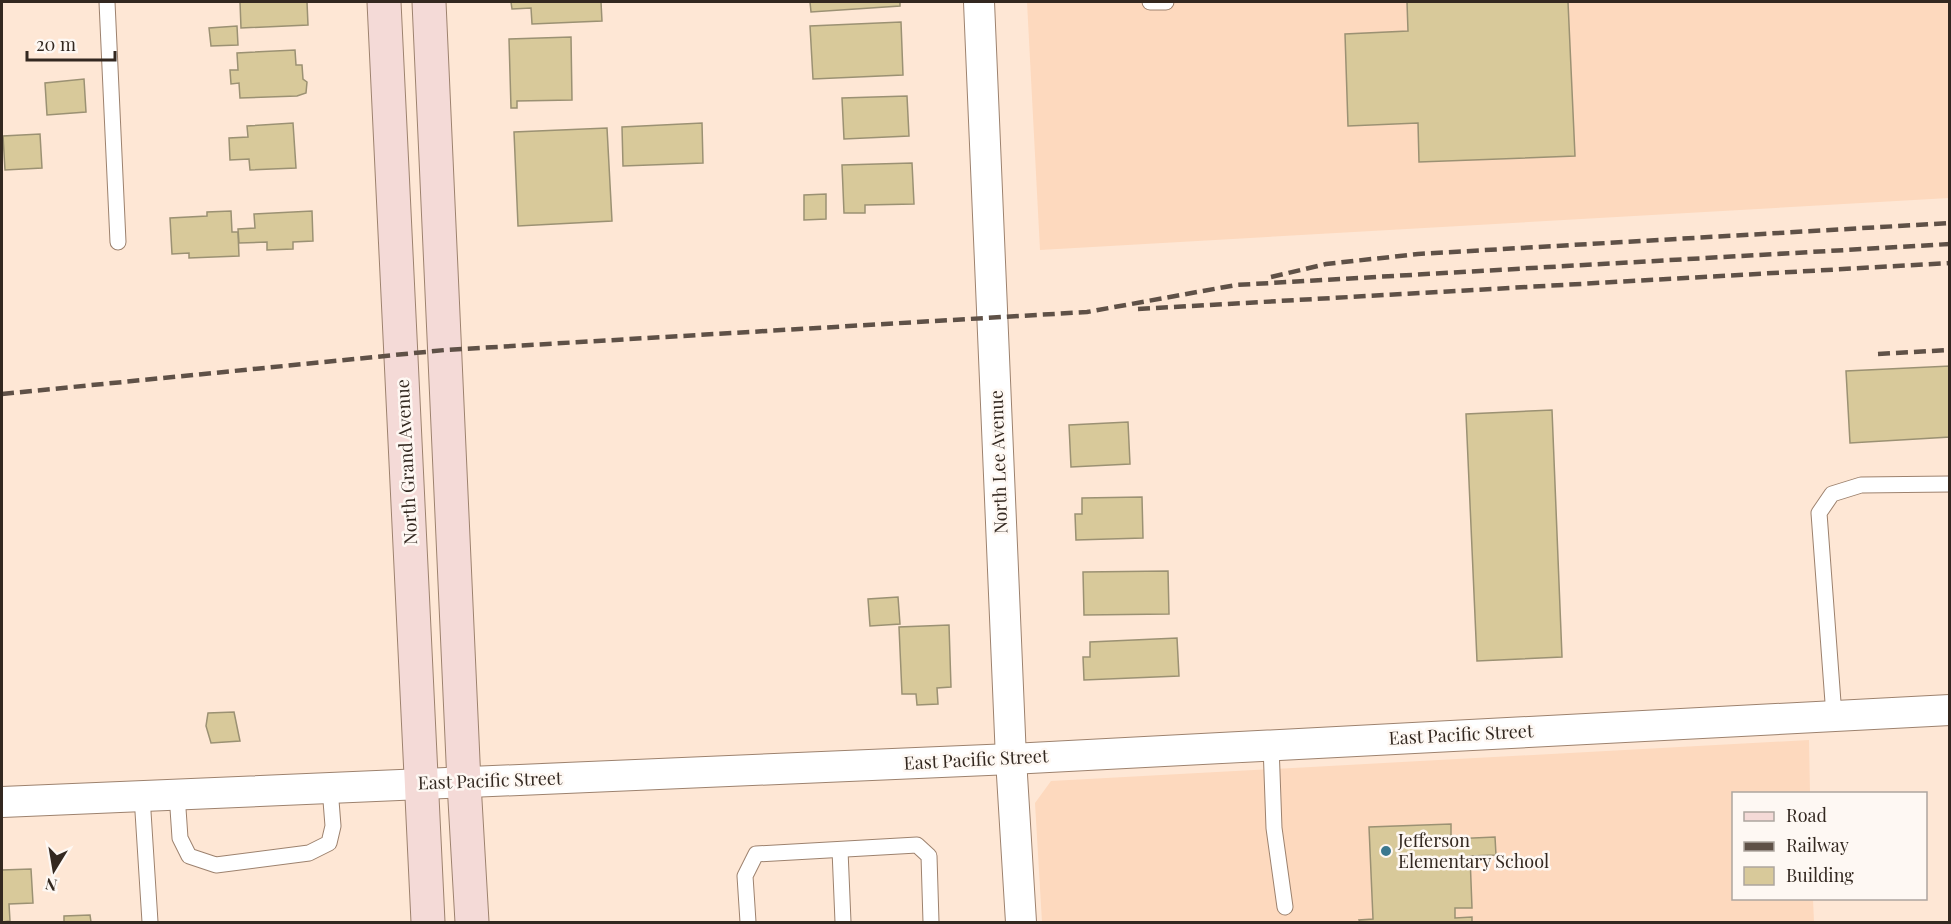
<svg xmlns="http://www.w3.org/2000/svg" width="1951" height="924" viewBox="0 0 1951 924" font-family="'Playfair Display',serif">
  <rect width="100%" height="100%" fill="#fee7d5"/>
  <g fill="#fdd9be">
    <path d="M1027,2H1949V198L1040,250Z"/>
    <path d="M1809,740L1810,793L1734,794V898L1813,899L1814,922H1042L1035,803L1051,781Z"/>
  </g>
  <g fill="#d8c99a" stroke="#9b9173" stroke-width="1.5">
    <path d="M240,2H307L308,25L241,28Z"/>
    <path d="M511,2H601L602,21L532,24L531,8L512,9Z"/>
    <path d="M810,2H900V6L811,12Z"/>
    <path d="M1407,2H1568L1575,156L1419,162L1418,123L1348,126L1345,34L1408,31Z"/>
    <path d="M901,22L903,75L813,79L810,26Z"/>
    <path d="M237,26L238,45L211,46L209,28Z"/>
    <path d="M571,37L572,100L517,101V108H511L509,39Z"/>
    <path d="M295,50L296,65H302L303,79L307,82L306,93L297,96L240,98L239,83L231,84L230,70H238L237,53Z"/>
    <path d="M84,79L86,112L47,115L45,83Z"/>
    <path d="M907,96L909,136L844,139L842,98Z"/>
    <path d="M293,123L296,168L250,170L249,159L230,160L229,138L248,137L247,126Z"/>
    <path d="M702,123L703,163L623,166L622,127Z"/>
    <path d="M607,128L612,221L518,226L514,132Z"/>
    <path d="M40,134L42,168L5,170L3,136Z"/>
    <path d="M912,163L914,204L865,205V213H844L842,165Z"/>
    <path d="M826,194V219L804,220V195Z"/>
    <path d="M231,211L232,232H238L239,256L189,258V253L172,254L170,218L207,216V212Z"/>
    <path d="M312,211L313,241L293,242V249L267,250V242L239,243L238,229L255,228L254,214Z"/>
    <path d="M1950,366V437L1850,443L1846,371Z"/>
    <path d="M1552,410L1562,657L1477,661L1466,414Z"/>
    <path d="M1128,422L1130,464L1071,467L1069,425Z"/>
    <path d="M1142,497L1143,538L1076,540L1075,514H1082V498Z"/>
    <path d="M1168,571L1169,614L1084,615L1083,572Z"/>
    <path d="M898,597L900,624L870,626L868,599Z"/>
    <path d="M949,625L951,687L937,688L938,704L917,705L916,694H902L899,627Z"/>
    <path d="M1177,638L1179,676L1084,680L1083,657H1090V642Z"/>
    <path d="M234,712L240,741L211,743L206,726L208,713Z"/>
    <path d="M1451,824V839L1495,837L1496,855L1470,856L1472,908H1455V918L1472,917V922H1360L1359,920L1373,919L1369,827Z"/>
    <path d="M31,869L33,903L9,904L10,921L2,922V870Z"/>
    <path d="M90,915L91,922H64V916Z"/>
  </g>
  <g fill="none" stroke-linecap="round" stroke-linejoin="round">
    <g stroke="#9d826e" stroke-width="17">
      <g id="service">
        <path d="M107,2L118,242"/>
        <path d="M1150,2H1166"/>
        <path d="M1834,716L1819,513L1832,494L1861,485L1950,484"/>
        <path d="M1271,745L1274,828L1285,907"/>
        <path d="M177,794L180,838L189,856L216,865L309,853L329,843L333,826L330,788"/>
        <path d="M142,796L150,922"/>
        <path d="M840,850L843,922"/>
        <path d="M748,922L745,876L756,854L917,845L929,856L931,922"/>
      </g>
    </g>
    <g stroke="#9d826e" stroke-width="32">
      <g id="minor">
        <path d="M979,2L1011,759L1021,922"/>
        <path d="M2,802L1011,759L1950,710"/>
      </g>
    </g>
    <g stroke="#9d826e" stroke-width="35">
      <g id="secondary">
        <path d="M384,2L428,922"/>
        <path d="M429,2L464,783L472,922"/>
      </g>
    </g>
    <use href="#service" stroke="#fff" stroke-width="15"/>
    <use href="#minor" stroke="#fff" stroke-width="30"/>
    <use href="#secondary" stroke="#f4dad7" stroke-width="33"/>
    <g stroke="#5f5147" stroke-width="4.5" stroke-dasharray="12 6" stroke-linecap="butt">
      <path d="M1271,277L1326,264L1418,254L1950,223"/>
      <path d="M1138,309L1950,263"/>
      <path d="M1878,354L1950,350"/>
      <path d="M2,394L445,350L1087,312L1236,285L1950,244"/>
    </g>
  </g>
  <circle fill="#3b788f" stroke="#fef8f3" stroke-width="2" cx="1386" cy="851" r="6"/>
  <g text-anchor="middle" stroke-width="5" stroke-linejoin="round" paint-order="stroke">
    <g font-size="18" fill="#332820" stroke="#fef8f3">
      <text transform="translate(407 462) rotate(-93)" y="6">North Grand Avenue</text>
      <text transform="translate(999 462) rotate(-92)" y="6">North Lee Avenue</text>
      <text transform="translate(1461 735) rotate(-3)" y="6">East Pacific Street</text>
      <text transform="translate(976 760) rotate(-3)" y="6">East Pacific Street</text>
      <text transform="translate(490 781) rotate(-2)" y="6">East Pacific Street</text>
    </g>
    <g font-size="18" fill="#332820" stroke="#fef8f3" text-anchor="start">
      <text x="1398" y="847">Jefferson<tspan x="1398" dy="21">Elementary School</tspan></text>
    </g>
  </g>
  <rect width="1951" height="924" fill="none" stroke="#332820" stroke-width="6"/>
  <rect x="1732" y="792" width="195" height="108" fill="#fef8f3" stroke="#ada59f" stroke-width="1.5"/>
  <rect x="1744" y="812" width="30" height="9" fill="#f4dad7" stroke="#ada59f" stroke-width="1.5"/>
  <text x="1786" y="822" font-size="18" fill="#332820">Road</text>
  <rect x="1744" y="842" width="30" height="9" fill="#5f5147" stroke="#ada59f" stroke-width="1.5"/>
  <text x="1786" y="852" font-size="18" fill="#332820">Railway</text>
  <rect x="1744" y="867" width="30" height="18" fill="#d8c99a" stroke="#ada59f" stroke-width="1.5"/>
  <text x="1786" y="882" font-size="18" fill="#332820">Building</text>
  <g transform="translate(54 870) rotate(191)" stroke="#fef8f3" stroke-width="4.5" paint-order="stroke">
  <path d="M0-4.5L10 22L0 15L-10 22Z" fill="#332820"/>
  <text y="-9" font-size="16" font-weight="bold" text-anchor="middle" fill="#332820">N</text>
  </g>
  <path d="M27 51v9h88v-9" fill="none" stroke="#332820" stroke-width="3"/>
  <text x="36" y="51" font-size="18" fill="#332820" stroke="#fef8f3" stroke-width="4.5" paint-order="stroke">20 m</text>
</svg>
